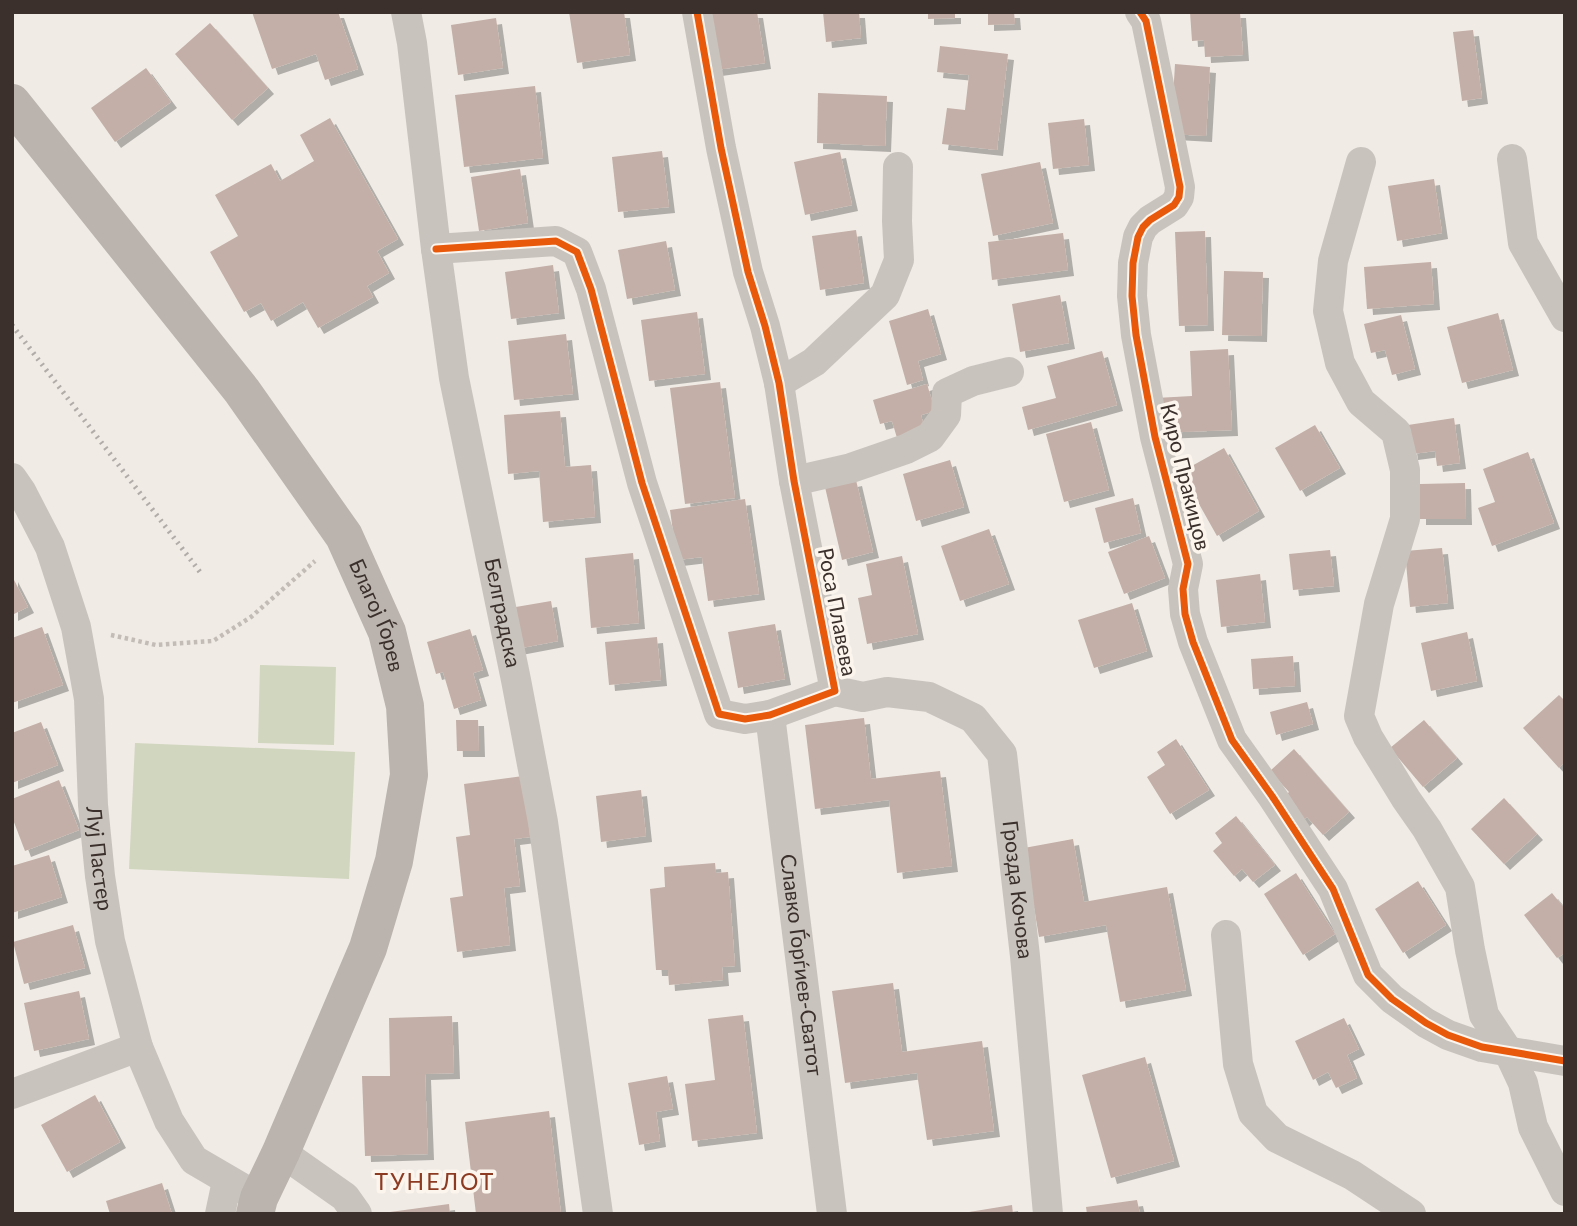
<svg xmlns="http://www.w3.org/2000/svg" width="1577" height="1226" viewBox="0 0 1577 1226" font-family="Lato,sans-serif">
  <defs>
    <filter id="shadow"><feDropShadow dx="6" dy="6" stdDeviation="0" flood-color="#0004"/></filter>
  </defs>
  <rect width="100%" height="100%" fill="#f0ebe5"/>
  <g fill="#d1d6bf">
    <path d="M260,665L336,667L334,745L258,743Z"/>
    <path d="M135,743L355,752L349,879L129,869Z"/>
  </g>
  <g fill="#c3afa7" filter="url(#shadow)">
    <path d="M252,12H338L358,69L325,80L316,54L272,69Z"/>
    <path d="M569,12H624L630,55L577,63Z"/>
    <path d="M707,12H757L765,63L716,70Z"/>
    <path d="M823,12H859L861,38L826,42Z"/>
    <path d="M928,12H955V18L928,19Z"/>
    <path d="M988,12H1014L1015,24L988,25Z"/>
    <path d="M1190,12H1240L1243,55L1205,57L1204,40L1192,41Z"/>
    <path d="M496,18L503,68L458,75L451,25Z"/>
    <path d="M210,23L268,88L232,120L175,54Z"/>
    <path d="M1473,30L1482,98L1462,101L1453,32Z"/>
    <path d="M940,46L1008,54L997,150L942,144L947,108L965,110L969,75L937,72Z"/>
    <path d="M1175,64L1210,67L1206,136L1171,134Z"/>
    <path d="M146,68L171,102L115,142L91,108Z"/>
    <path d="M535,86L543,158L464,167L455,95Z"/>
    <path d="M818,93L887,96L885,146L817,143Z"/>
    <path d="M330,118L398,239L377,251L389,273L367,286L373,297L318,328L303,302L271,321L261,303L244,312L210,252L238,236L215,195L271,164L280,181L314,161L300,135Z"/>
    <path d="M1084,119L1089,165L1053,169L1048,123Z"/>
    <path d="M662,151L669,207L618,212L612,157Z"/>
    <path d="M840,152L852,205L805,215L794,162Z"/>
    <path d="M1040,162L1053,223L993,236L981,174Z"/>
    <path d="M520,169L528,223L479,231L471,177Z"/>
    <path d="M1434,179L1442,233L1397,241L1388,186Z"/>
    <path d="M856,230L864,283L820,290L812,236Z"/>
    <path d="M1205,231L1208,325L1179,326L1175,232Z"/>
    <path d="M1063,233L1068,270L992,280L988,242Z"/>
    <path d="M666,241L675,290L627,299L618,250Z"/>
    <path d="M1431,262L1434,304L1367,309L1364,267Z"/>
    <path d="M553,265L559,313L511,319L505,272Z"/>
    <path d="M1224,271L1263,272L1261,336L1222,335Z"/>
    <path d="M1060,295L1069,343L1020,352L1012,304Z"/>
    <path d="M928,309L941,354L918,361L923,380L907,385L889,321Z"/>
    <path d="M697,312L705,374L649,381L641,320Z"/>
    <path d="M1498,313L1513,370L1462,383L1447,327Z"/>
    <path d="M1401,315L1415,369L1392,375L1385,350L1371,353L1364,324Z"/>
    <path d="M566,334L573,394L514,400L508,341Z"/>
    <path d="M1228,349L1232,430L1158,433L1156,398L1192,396L1190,351Z"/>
    <path d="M1102,351L1117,405L1028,430L1022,407L1056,398L1047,366Z"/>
    <path d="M720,382L735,498L685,504L670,388Z"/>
    <path d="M927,384L935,411L921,415L925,430L897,438L892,421L880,424L873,400Z"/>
    <path d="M560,411L565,467L591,465L595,517L543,522L539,471L508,474L504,415Z"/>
    <path d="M1454,418L1460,463L1437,466L1435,451L1412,454L1408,425Z"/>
    <path d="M1091,422L1109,490L1064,502L1046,434Z"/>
    <path d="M1315,425L1340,468L1300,491L1275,448Z"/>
    <path d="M1224,448L1259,511L1217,536L1181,472Z"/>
    <path d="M1528,452L1554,523L1492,546L1478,508L1495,502L1483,469Z"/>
    <path d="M950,460L964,507L916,521L903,474Z"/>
    <path d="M856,480L873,552L842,560L825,487Z"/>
    <path d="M1465,483L1466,519H1420V484Z"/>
    <path d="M1133,498L1141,533L1104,543L1095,508Z"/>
    <path d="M745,499L759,594L708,601L702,557L677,560L670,510Z"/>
    <path d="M989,529L1009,584L960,601L941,546Z"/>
    <path d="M1149,536L1165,578L1124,594L1108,552Z"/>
    <path d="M1442,548L1448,603L1410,607L1405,551Z"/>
    <path d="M1330,550L1334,586L1293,590L1289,554Z"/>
    <path d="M633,553L639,623L591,628L585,558Z"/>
    <path d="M902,556L918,634L867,644L858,598L872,595L866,564Z"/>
    <path d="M1260,574L1265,622L1221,627L1216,580Z"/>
    <path d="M12,576L28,607L12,615Z"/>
    <path d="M551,601L558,641L516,649L510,608Z"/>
    <path d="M1132,603L1147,651L1094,668L1078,620Z"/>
    <path d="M775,624L785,679L738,688L728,632Z"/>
    <path d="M42,627L63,685L12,703V638Z"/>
    <path d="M470,629L483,670L473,673L481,700L454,709L443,672L436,674L427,642Z"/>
    <path d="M1467,632L1477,681L1431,691L1421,643Z"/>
    <path d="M657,637L661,680L609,685L605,642Z"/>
    <path d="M1293,656L1295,686L1253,689L1251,659Z"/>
    <path d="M1559,695L1565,701V762L1559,768L1523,728Z"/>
    <path d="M1307,702L1313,724L1276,735L1270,712Z"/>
    <path d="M864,718L871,779L940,771L952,866L897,873L889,800L815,809L805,725Z"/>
    <path d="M456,720H478L479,751H457Z"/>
    <path d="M1424,720L1457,758L1423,787L1390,748Z"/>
    <path d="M41,722L58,765L12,783V733Z"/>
    <path d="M1176,739L1209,790L1170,814L1147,777L1165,765L1157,752Z"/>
    <path d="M1294,749L1349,812L1323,835L1307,817L1299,825L1279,802L1289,792L1270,771Z"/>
    <path d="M523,776L530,837L514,839L520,886L504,888L510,945L457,952L450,898L463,896L456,837L470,835L464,784Z"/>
    <path d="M59,780L79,830L25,851L12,817V799Z"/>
    <path d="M641,790L646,836L601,842L596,796Z"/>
    <path d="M1504,798L1537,834L1504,864L1471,829Z"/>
    <path d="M1236,816L1275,865L1253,882L1242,869L1234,876L1213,851L1222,843L1215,833Z"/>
    <path d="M1073,839L1084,902L1167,887L1186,990L1120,1002L1106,925L1039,937L1024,848Z"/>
    <path d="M49,855L62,897L12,913V866Z"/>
    <path d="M715,863L716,873L728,872L735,966L722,967L723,980L669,985L668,970H656L650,889L665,887L664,867Z"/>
    <path d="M1296,873L1335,934L1303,955L1264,894Z"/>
    <path d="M1418,881L1446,925L1403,953L1375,909Z"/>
    <path d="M1552,893L1565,909V953L1557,958L1524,915Z"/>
    <path d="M73,925L85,968L24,984L13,942Z"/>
    <path d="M893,983L902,1052L982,1041L994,1131L927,1140L917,1073L845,1083L832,991Z"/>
    <path d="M79,991L89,1039L34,1051L24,1003Z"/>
    <path d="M743,1015L757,1133L692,1141L685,1084L715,1080L708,1019Z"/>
    <path d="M452,1016L454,1073L425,1074L428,1154L365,1156L362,1076H390L389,1018Z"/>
    <path d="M1344,1018L1359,1049L1347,1055L1357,1078L1336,1088L1328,1072L1313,1080L1295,1041Z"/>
    <path d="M1145,1057L1174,1161L1111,1178L1082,1075Z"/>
    <path d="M667,1076L673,1109L656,1112L660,1141L639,1145L628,1083Z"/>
    <path d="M95,1095L120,1142L67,1172L41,1125Z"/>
    <path d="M549,1111L561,1214H476L465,1122Z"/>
    <path d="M162,1183L172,1214H110L106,1201Z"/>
    <path d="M1137,1200L1140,1214H1087L1086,1207Z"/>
    <path d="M449,1204L450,1214H390V1212Z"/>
    <path d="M1012,1205L1013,1214H969V1212Z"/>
  </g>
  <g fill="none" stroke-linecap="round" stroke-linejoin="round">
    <path stroke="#c2bbb6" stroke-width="4.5" stroke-dasharray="3.5 3.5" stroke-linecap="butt" d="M111,635L156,645L213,641L251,617L315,561"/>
    <g stroke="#c9c3be" stroke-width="30">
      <path id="s1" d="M406,12L412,43L436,249L454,378L516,680L543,822L598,1214"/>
      <path d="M1140,12L1146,21L1180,187L1179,197L1174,205L1150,220L1143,227L1138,237L1133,263L1132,296L1136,335L1155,437L1188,564L1183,589L1185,614L1193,642L1232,740L1272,796L1333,889L1368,975L1392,999L1426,1023L1448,1035L1482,1047L1565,1061"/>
      <path d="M1512,159L1523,243L1565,317"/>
      <path d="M1361,162L1333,261L1328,311L1340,363L1361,402L1396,432L1405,470V519L1379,604L1359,716L1368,737L1406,799L1427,829L1460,887L1470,950L1484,1015L1508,1051L1523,1083L1533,1127L1565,1191"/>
      <path d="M436,249L556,241L577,252L591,289L642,483L719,714L745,719L770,715L835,691L794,481L779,383L765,326L748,272L721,148L697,12"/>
      <path d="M779,383L814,362L885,295L899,260L897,221L898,167"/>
      <path id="s2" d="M12,478L21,491L50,547L76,627L89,699L93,805L100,876L110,941L138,1047L169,1121L194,1160L259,1198"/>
      <path d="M794,481L851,468L906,449L930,437L946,415L947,393L973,381L1009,372"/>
      <path id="s3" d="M835,691L863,697L887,692L929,697L973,718L1002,754L1025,956L1048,1214"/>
      <path id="s4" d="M770,715L832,1214"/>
      <path d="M1226,935L1238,1064L1253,1113L1277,1138L1352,1175L1411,1214"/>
      <path d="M12,1094L138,1047"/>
      <path d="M281,1152L345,1197L357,1214"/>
      <path d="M220,1214L227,1181"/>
    </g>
    <path stroke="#bab3ae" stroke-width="38" id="s5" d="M12,103L242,391L344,536L387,632L405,706L409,775L394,861L368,948L281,1152L259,1198L255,1214"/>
    <path stroke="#b1aca8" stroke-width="5" stroke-dasharray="2 5" stroke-linecap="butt" d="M12,325L200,572"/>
    <g stroke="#fbf5ee" stroke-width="11">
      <g id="cycleway">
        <path d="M1140,12L1146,21L1180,187L1179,197L1174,205L1150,220L1143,227L1138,237L1133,263L1132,296L1136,335L1155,437L1188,564L1183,589L1185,614L1193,642L1232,740L1272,796L1333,889L1368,975L1392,999L1426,1023L1448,1035L1482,1047L1565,1061"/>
        <path d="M436,249L556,241L577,252L591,289L642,483L719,714L745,719L770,715L835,691L794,481L779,383L765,326L748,272L721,148L697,12"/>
      </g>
    </g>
    <use href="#cycleway" stroke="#e8590c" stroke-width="7"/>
  </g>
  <g text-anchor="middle" stroke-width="7" stroke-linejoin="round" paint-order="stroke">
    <g font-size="21" fill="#3b302b" stroke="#fbf5ee">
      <text transform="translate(1185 477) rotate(76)" y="7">Киро Пракицов</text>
      <text transform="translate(837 612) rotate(79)" y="7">Роса Плавева</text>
      <text dy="7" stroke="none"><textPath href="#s1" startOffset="609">Белградска</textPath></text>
      <text dy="7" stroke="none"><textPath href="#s5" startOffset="632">Благој Ѓорев</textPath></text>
      <text dy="7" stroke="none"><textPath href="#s2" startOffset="396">Луј Пастер</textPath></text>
      <text dy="7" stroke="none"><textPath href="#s3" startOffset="327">Грозда Кочова</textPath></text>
      <text dy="7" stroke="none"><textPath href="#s4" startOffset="252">Славко Ѓорѓиев-Сватот</textPath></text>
    </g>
    <g font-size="23" letter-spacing="2" fill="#8c3b22" stroke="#fbf5ee">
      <text x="435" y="1190">ТУНЕЛОТ</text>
    </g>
  </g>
  <rect width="1577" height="1226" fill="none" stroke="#3b302b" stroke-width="28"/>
</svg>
